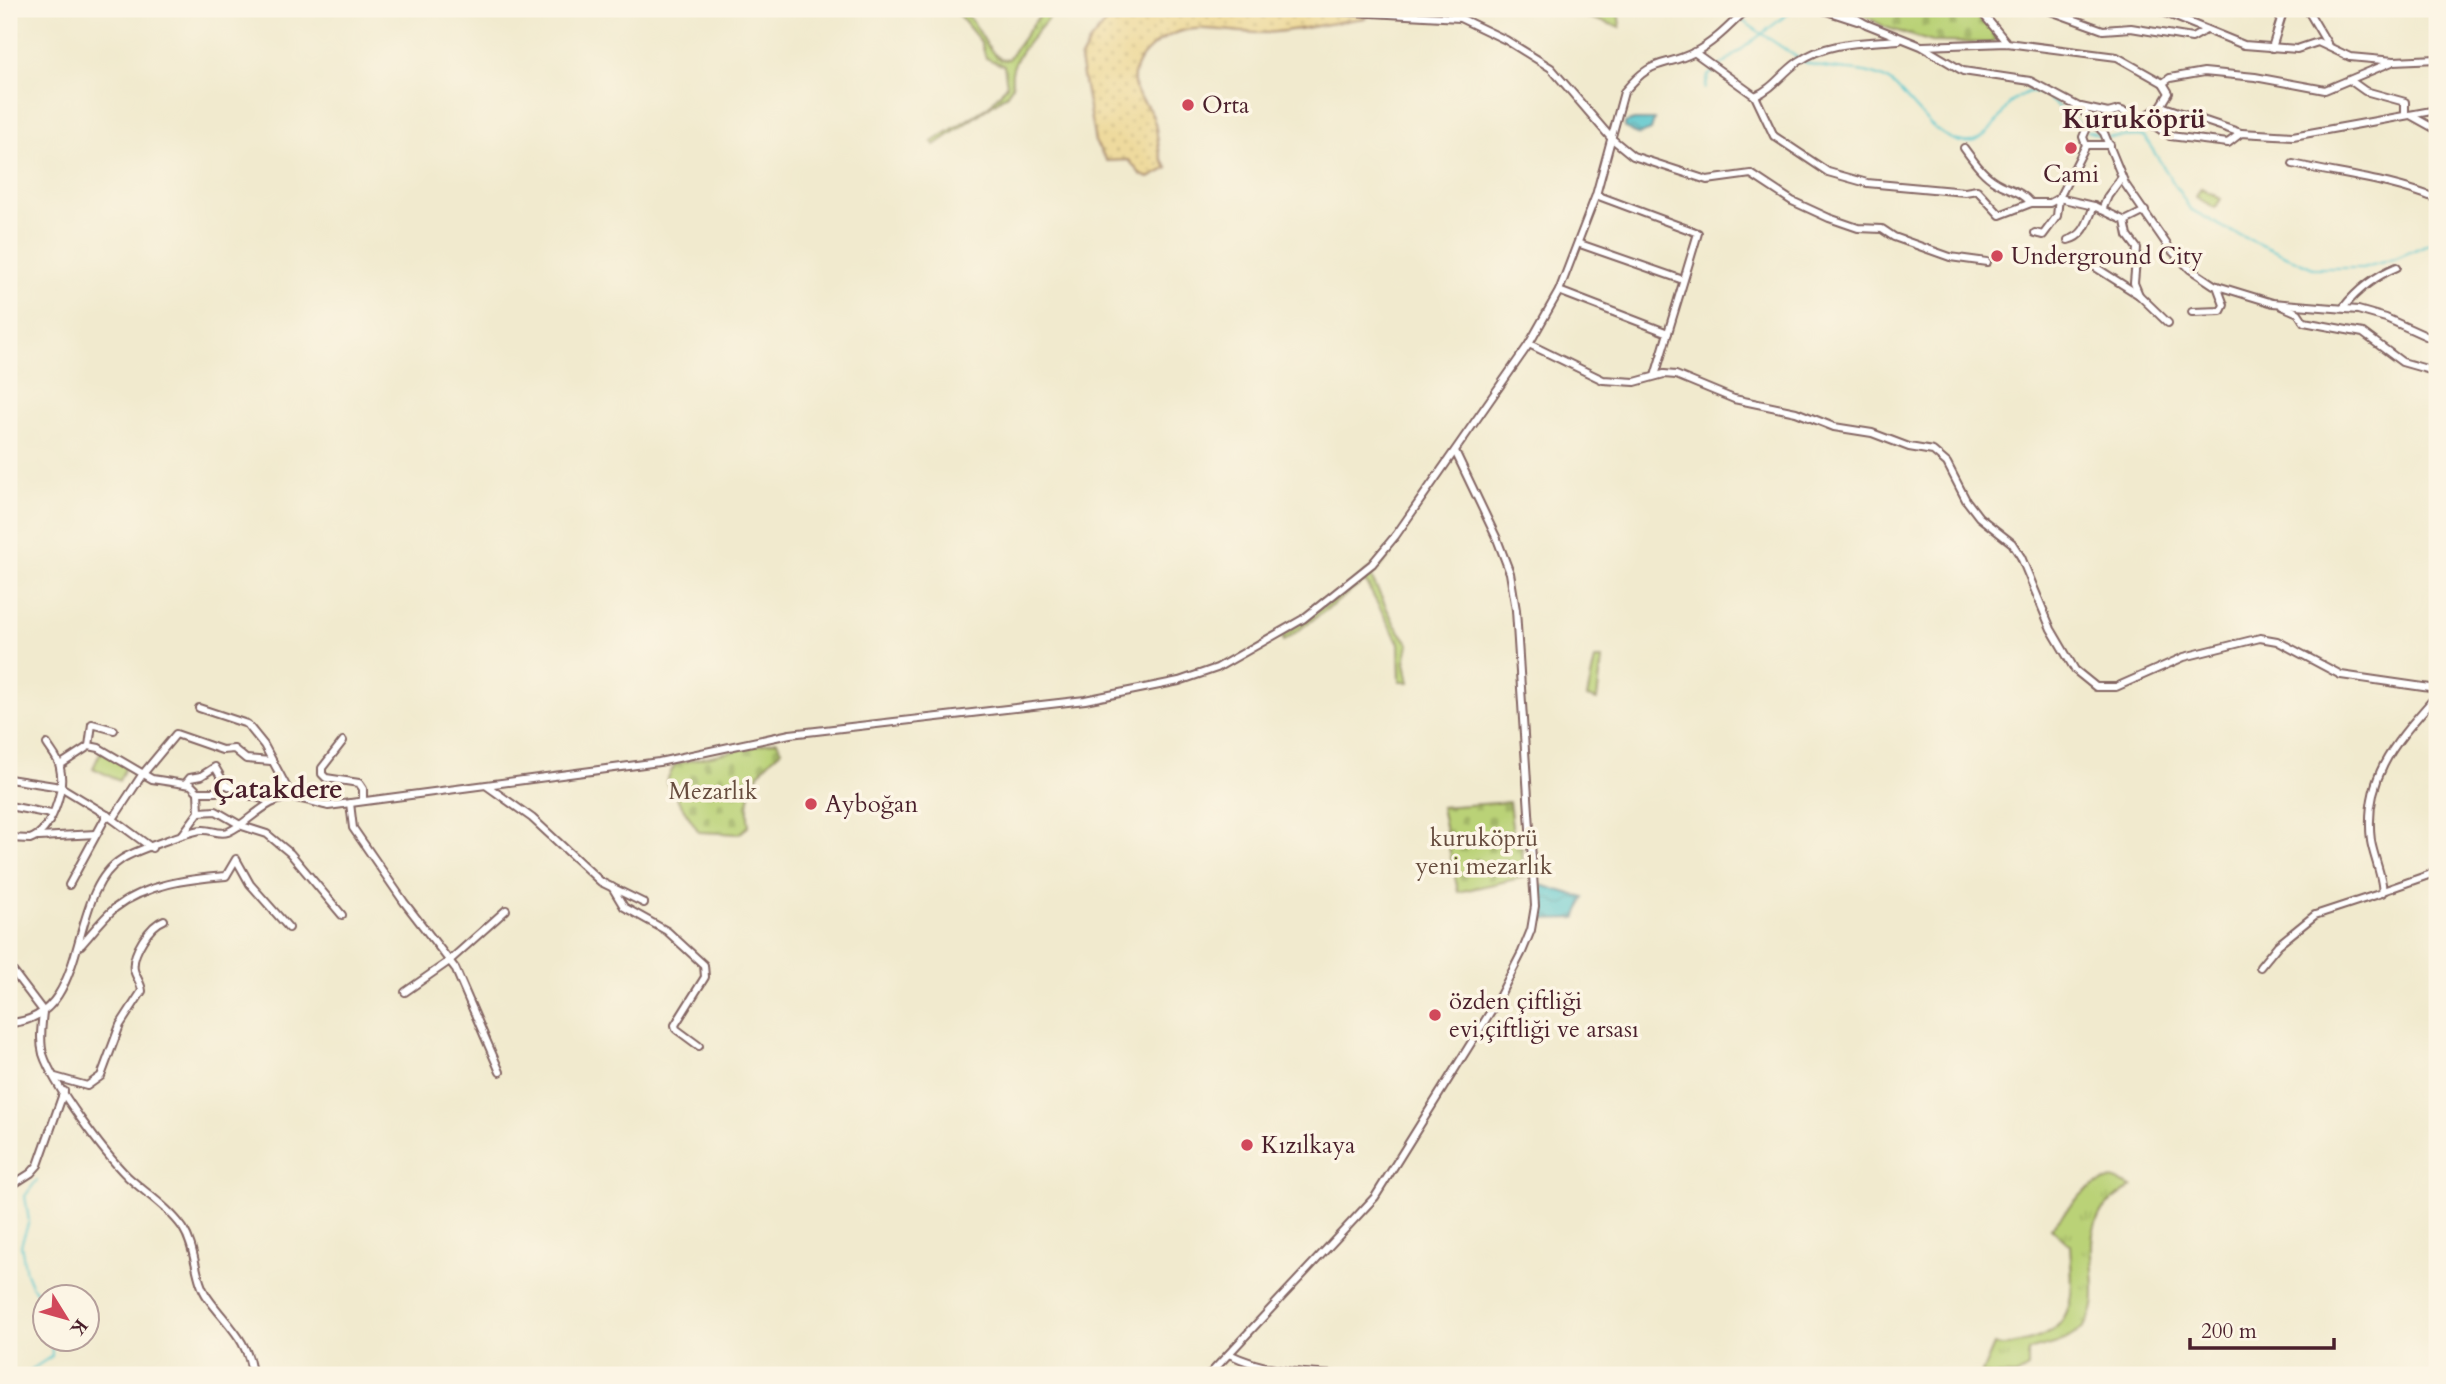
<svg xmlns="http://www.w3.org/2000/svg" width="2446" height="1384" viewBox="0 0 2446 1384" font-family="Cardo,serif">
  <defs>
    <pattern id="grass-tufts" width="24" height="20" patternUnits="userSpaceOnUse" patternTransform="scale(1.75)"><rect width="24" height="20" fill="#bad277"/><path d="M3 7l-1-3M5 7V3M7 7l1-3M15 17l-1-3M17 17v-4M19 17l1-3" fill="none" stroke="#a1b467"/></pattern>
    <pattern id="sand-dots" width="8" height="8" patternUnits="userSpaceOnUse" patternTransform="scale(1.75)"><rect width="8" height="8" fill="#eeda9e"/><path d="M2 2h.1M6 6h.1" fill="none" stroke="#cebb88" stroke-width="1.8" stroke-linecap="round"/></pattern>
    <pattern id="cemetery-stones" width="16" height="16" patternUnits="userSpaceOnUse" patternTransform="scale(1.75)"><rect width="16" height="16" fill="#bad277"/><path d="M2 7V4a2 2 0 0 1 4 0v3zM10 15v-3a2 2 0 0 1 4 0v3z" fill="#a1b467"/></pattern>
    <pattern id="water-waves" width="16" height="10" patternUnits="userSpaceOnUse" patternTransform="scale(1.75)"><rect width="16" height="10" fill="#59c6cd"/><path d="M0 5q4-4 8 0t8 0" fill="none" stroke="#4ca0a7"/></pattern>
  </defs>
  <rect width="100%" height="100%" fill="#fcf5e5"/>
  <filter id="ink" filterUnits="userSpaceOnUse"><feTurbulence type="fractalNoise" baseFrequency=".0143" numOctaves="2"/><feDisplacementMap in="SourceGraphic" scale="14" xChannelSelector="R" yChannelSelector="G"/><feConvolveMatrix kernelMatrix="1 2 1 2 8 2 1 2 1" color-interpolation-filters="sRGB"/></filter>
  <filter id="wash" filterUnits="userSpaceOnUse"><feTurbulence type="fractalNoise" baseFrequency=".00686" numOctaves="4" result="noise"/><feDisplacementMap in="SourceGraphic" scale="28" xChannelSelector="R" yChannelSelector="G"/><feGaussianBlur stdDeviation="1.57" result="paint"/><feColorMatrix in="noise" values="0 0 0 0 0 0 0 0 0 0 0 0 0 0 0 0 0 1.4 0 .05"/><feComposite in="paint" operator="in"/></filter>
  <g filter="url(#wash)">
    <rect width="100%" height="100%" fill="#f1eace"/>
    <g fill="url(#grass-tufts)" stroke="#827851" stroke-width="2">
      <path d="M954,9C978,12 982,51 1003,60L1008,59L1044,9H1055C1042,31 1004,59 1013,85L1006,95L935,145L932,142L989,106L1007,85L1004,66L986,58L981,42Z"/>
      <path d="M1540,9H1618L1620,27L1577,14Z"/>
      <path d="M1388,553L1390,556L1371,577L1395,625L1409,644L1405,662L1409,682H1400L1399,643L1365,581L1284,641L1282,637L1346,590Z"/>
      <path d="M1595,659H1602L1597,700L1587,697Z"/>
      <path d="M2115,1180L2132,1187C2120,1195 2107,1202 2100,1215C2076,1253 2118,1313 2069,1338C2057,1345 2041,1347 2028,1351V1368L2016,1375H1981L1994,1345C2007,1348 2018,1343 2031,1340C2080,1327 2072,1286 2070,1245L2051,1228C2069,1209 2086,1180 2115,1180Z"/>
    </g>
    <path fill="url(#sand-dots)" stroke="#9c7c64" stroke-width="2" d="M1117,9H1276L1363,14L1366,18C1332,22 1299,31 1265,33C1237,34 1204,24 1179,32C1160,38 1137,55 1134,75C1131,94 1147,102 1153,117C1160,134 1155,155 1168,168L1149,178L1141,175L1129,160L1107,161L1095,142L1080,60L1090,41Z"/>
    <g fill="url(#cemetery-stones)" stroke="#827851" stroke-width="2">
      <path d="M1853,9H1967L1998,35L1994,43L1932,42L1885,27Z"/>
      <path d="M777,741L782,750C755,771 744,793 749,826L739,834L699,832L666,782L675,764Z"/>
      <path d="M1509,802L1513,833L1521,842L1525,877L1458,892L1441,807Z"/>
    </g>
    <g fill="#bad277" stroke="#827851" stroke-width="2">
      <path d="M2201,188L2221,199L2215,208L2196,197Z"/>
      <path d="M101,751L127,764L119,781L93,768Z"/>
    </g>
    <g fill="url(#water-waves)" stroke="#52727c" stroke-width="2">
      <path d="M1634,120H1654L1651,130L1638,135L1625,128V123Z"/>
      <path d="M1541,885L1584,898L1576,918L1541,919Z"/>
    </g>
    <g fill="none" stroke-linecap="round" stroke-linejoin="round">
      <g stroke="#59c6cd" stroke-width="2">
        <path d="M1705,9L1731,13L1798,58"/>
        <path d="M1803,61C1831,75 1871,63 1895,86C1913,103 1940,146 1970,142C1990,139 2000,114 2012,101C2017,97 2025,94 2031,91L2043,94L2083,128"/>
        <path d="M1720,66L1794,9"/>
        <path d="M1705,89L1708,76L1716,69"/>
        <path d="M2088,131L2102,136"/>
        <path d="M2108,137L2144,136L2190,209L2228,230L2313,268H2362L2394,259L2437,240"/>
        <path d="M37,1180L25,1196L29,1221L21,1245L26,1273L31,1285L46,1302"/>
        <path d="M23,1375L52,1356L51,1338"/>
      </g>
    </g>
  </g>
  <g filter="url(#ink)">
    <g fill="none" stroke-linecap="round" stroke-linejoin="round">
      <g stroke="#846664" stroke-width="10">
        <g id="minor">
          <path d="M1300,9L1460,18L1506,40L1551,68L1611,138L1633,156L1707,180L1751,174L1792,201L1829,218L1858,228L1882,229L1894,237L1950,257L1987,262"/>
          <path d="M1820,9L1857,21"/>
          <path d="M1840,9L1866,24L1921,46L1963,71L2030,81L2079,107L2104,133L2125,184L2170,249L2190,269L2214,285L2273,303L2358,310L2386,318L2437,341"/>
          <path d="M1979,9L2007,43"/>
          <path d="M2045,9L2103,30L2131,28L2192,38L2206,30"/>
          <path d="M2156,9L2244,45L2297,49L2318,42L2350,57L2394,61L2437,59"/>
          <path d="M2307,9L2327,43"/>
          <path d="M1923,46L2007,43L2117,57L2163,83L2169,93L2161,106L2143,118"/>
          <path d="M2272,48L2284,9"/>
          <path d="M1694,52L1755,96C1773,89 1782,73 1798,62C1828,41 1864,43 1899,40"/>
          <path d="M2351,81L2365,91L2405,102V115"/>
          <path d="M2163,83L2170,78L2204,72L2255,77L2325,90L2392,62"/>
          <path d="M1755,96L1774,136L1828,172L1867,183L1965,192L1977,190L2000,215L2031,203H2050L2059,198L2086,145L2083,137L2091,119"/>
          <path d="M2161,106L2241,133"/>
          <path d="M2081,107L2108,113L2119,110L2143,118L2170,136L2228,143L2241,133L2293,136L2437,110"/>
          <path d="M2410,115L2437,130"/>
          <path d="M2086,145H2110"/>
          <path d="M1964,148C1973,160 1982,174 1996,182C2009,190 2020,190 2031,203"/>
          <path d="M2293,164C2341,175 2392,180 2437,199"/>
          <path d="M1596,195L1698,233L1655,376"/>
          <path d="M2102,210L2108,196L2122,177"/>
          <path d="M2035,233L2043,235L2057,216L2059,198L2094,206L2125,221L2145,211"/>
          <path d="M2068,240C2085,236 2088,220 2094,206"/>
          <path d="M1580,244L1683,280"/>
          <path d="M2092,265L2139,295L2134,283L2137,248L2128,236L2125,221"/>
          <path d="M1559,291L1668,333"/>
          <path d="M2139,295L2168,323"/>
          <path d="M2282,306L2298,313L2304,322L2363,333L2402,362L2437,372"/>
          <path d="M2343,308C2358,289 2375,276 2397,267"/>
          <path d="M2192,312L2221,311L2224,305L2217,286"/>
          <path d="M1529,344L1603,380L1635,382L1664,374L1676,375L1734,399L1796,412L1834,427L1872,433L1909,447L1933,451L1947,463L1966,500L1979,517L2012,543L2021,557L2051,629L2075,670L2096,687H2116L2184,657L2260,638L2277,641L2341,675L2437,689"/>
          <path d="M199,708L247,724L264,745L292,797"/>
          <path d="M114,730L92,724L89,746L99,748L152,779L191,785L198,792L199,812L183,834"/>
          <path d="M343,741L322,768V774L326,778L359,783L363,789V801"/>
          <path d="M60,765L89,746"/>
          <path d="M9,779L61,787L107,815L152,848"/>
          <path d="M185,784L190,778L201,776L215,767L225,784L241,793L273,802"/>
          <path d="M487,786L532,818L601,882L644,903"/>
          <path d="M198,792H216L225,784"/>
          <path d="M350,803L353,828L404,902L455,968L500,1072"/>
          <path d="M9,806L51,814"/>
          <path d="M199,812L216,811L242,826L267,834L290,853L342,915"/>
          <path d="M113,819L142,775L176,734L222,750L234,749L246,759L271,761"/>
          <path d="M39,837L96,834"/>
          <path d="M9,838L30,839C52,831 65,790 60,768C59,759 51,751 47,744"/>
          <path d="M69,885L107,815"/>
          <path d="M612,887L624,907L667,931L704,965L705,977L675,1025L676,1029L699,1046"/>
          <path d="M2383,891L2437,872"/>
          <path d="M81,945C92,933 102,919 115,908C146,884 188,879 226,876L236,859L250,884L289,928"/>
          <path d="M9,966L43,1011C42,1025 39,1039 43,1054C53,1085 104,1153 128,1177C146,1193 169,1208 183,1228C197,1250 194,1279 208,1298C227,1325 249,1340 252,1375"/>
          <path d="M2260,967L2278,945L2315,915L2382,893C2385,883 2373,855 2371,841C2363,775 2397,741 2437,695"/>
          <path d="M405,992L448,962L506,910"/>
          <path d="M9,1023C93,1019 65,894 122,859C132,852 190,831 202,830C211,829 218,835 228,832C249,823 268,796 292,798C303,798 316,803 328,806L659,762L790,734L1085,700L1179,681L1217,668L1303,619L1372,564L1396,535L1529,344L1559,291L1596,195L1624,92C1654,56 1661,69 1695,52C1715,42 1731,24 1747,9"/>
          <path d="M55,1077L87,1086L101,1076L120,1025L142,991C141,982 136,978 134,970C131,954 150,925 164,920"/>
          <path d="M9,1187L31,1173L38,1165L64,1091"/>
          <path d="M1229,1354C1264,1371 1298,1373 1336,1375"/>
          <path d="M1209,1375L1375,1197L1496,1003L1522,952L1531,930L1535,906L1516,610L1510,573L1497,539L1455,451"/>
          <path d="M1416,1375H1459"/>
        </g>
      </g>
      <use href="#minor" stroke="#fff" stroke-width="6"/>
    </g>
  </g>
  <g fill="#d1495b" stroke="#fcf5e5" stroke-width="2.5">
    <circle cx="1188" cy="105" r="7"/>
    <circle cx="2071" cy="148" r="7"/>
    <circle cx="1997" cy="256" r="7"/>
    <circle cx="811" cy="804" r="7"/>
    <circle cx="1435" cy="1015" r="7"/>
    <circle cx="1247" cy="1145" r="7"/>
  </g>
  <g text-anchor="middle" stroke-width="7" stroke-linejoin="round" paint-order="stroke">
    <g font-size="24" fill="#4a1f2b" stroke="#fcf5e5" text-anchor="start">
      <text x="1202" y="113">Orta</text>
      <text x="2071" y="182" text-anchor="middle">Cami</text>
      <text x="2011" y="264">Underground City</text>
      <text x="825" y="812">Ayboğan</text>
      <text x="1449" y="1009">özden çiftliği<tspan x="1449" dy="28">evi,çiftliği ve arsası</tspan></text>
      <text x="1261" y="1153">Kızılkaya</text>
    </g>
    <g font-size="24" fill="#664c3e" stroke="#fcf5e5">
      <text x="713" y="799">Mezarlık</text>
      <text x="1484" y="846">kuruköprü<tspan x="1484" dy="28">yeni mezarlık</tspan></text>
    </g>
    <g font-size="28" font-weight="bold" fill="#4a1f2b" stroke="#fcf5e5">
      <text x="2134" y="128">Kuruköprü</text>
      <text x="278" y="798">Çatakdere</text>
    </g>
  </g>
  <rect width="2446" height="1384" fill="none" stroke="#fcf5e5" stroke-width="35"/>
  <g transform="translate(66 1318) rotate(127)"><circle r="33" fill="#fcf5e5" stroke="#b59f9b" stroke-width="2"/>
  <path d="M0-5L12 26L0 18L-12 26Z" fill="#d1495b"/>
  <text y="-10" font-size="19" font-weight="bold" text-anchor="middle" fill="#4a1f2b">K</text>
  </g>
  <path d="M2190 1338v10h144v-10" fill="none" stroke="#4a1f2b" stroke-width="3.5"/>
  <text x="2201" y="1338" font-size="21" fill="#4a1f2b" stroke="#fcf5e5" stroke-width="5" paint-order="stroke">200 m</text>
</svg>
